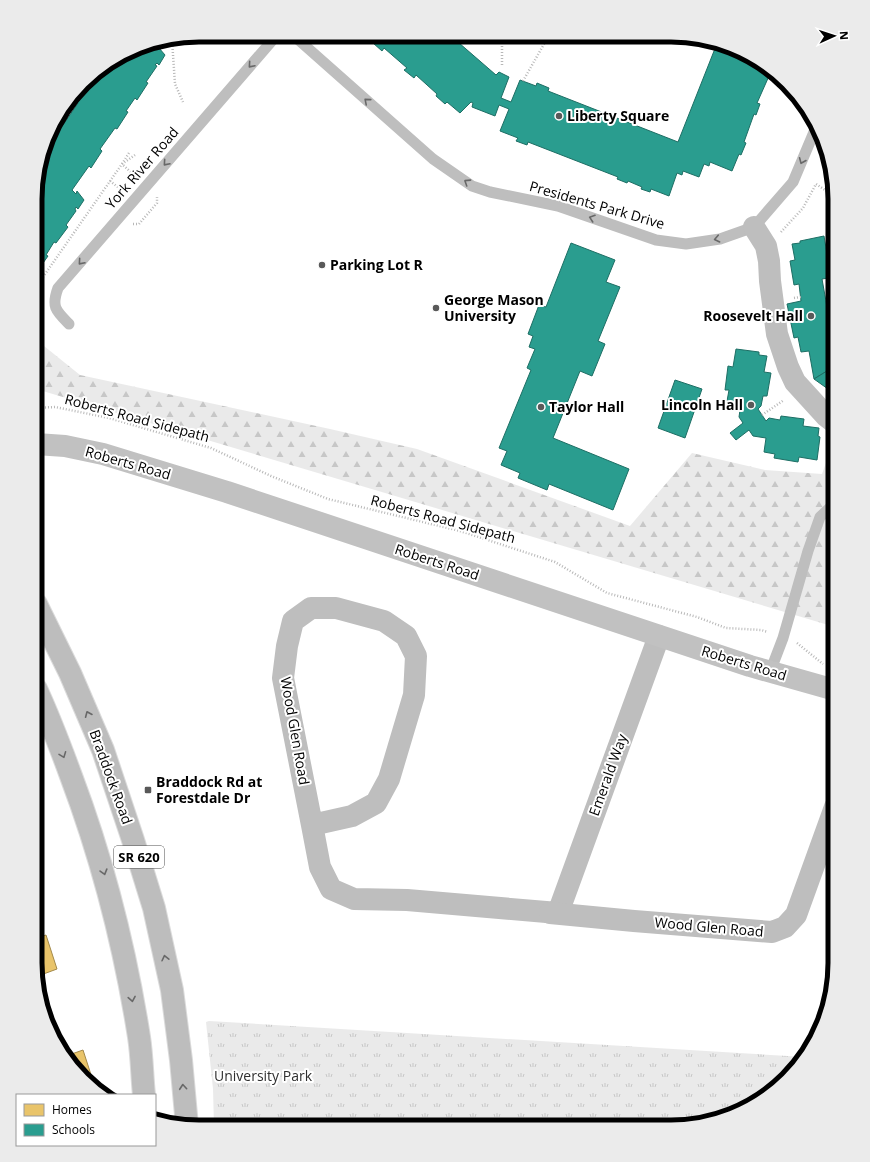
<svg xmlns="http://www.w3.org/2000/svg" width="870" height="1162" viewBox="0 0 870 1162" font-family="'Open Sans',sans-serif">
  <defs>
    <pattern id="forest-firs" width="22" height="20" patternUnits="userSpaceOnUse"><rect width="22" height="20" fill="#eaeaea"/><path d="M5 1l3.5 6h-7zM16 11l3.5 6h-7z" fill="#c7c7c7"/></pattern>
    <pattern id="park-tufts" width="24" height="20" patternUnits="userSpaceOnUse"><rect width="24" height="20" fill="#eaeaea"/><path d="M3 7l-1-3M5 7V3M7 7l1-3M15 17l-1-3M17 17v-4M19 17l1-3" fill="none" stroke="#c7c7c7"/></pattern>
  </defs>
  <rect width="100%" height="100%" fill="#fff"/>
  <path fill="url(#forest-firs)" d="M44,346L80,375L330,429L417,449L630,526L692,453L765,470L822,474L835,438V627L36,389V360Z"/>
  <path fill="url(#park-tufts)" d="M209,1021L805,1057L779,1086L744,1110L671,1127L214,1126L213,1089L206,1022Z"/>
  <g fill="#e9c46a" stroke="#a3894a">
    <path d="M46,935L57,969L38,976L35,963V939Z"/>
    <path d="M83,1050L95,1087H94L76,1071L66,1056Z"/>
  </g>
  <g fill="#2a9d8f" stroke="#1d6e64">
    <path d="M373,36H451L496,75L499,72L509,77L501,98L511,102L520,80L536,86L537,83L549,88L548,91L678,142L716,46L762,63L773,72L771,76H769L757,103L760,104L756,115L754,114L744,142L746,143L741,155L739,154L732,171L710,162L709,166L704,164L699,177L683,171L682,175L677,173L669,196L651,189L650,192L641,189L642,187L628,181L627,183L617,179L618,177L528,142L527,145L516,141L518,138L500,131L509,109L499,105L495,116L472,107L473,103L471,102L460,113L447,102L445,104L436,96L437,94L416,75L414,78L404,70L407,68L384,48L382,51L373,43L377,39Z"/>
    <path d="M163,41L164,42L157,48L158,50L159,48L165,55L159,65L157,63L155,65L157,66L146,82L148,83L137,100L135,98L126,111L128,112L117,129L115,128L100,149L102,151L91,168L89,166L72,190L76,194L77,191L84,200L78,209L76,207L75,209L76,211L66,225L68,227L56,243L54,242L46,255L48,256L36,273V178L49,142L50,144L58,133L56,132L61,124L63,125L78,103L76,101L88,84L90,86L99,73L97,72L146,44Z"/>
    <path d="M824,236L827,254L832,253L835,271V277L822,279L827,307H831L835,325V330L832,331L835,354L831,355L835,361V366L814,379L809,351L801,352L798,337L794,338L787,304L801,301L799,284L794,285L790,261L795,260L792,244L800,243V241Z"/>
    <path d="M571,243L615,260L606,282L620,287L598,341L605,344L592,376L580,371L553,438L629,469L613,510L549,484L547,490L518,478L520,473L501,465L507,451L499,448L531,370L527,368L535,349L529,347L533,336L528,334L539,305L546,307Z"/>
    <path d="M736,349L759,352V355L767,356L764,372L771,373L767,396H763L761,406L758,409L766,421L769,418L780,420L781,416L804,419L803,426L819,428L818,436L820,437L817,460L799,457L798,462L774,458L775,454L764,452L766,438L753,436L749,430L736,440L730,433L743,423L739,417L741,403L727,401L729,390H725L728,366L733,367Z"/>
    <path d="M835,366V394L814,379Z"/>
    <path d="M675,380L702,389L685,438L658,428Z"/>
  </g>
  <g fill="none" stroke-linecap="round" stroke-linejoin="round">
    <g stroke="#dbdbdb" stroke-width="24">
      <g id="primary">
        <path d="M36,604L70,673L103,750L133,840L154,908L172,990L181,1060L187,1126"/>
        <path d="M36,689C49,717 60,746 71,776C103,861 125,948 139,1037C142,1056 142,1076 144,1095"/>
      </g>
    </g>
    <g stroke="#b8b8b8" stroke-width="2.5" stroke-dasharray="1 2" stroke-linecap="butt">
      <path d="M549,37C559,41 567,41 577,36"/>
      <path d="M172,40L175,84L183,102"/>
      <path d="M502,65V36"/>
      <path d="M523,81L548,37"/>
      <path d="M129,153L122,164L135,176"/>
      <path d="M110,181L123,191"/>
      <path d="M133,224H139L157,203V197"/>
      <path d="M781,232L803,208L816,184L834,196"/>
      <path d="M36,287L122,164L135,155"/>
      <path d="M794,298L801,297"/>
      <path d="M834,359H835"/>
      <path d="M36,408L55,407L109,418L211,448L271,476L328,499L460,531L555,562L607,593L697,617L726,628L761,630L768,632"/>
      <path d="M762,415L784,400"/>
      <path d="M797,643L823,664"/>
    </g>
    <g stroke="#bebebe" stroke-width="11">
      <path d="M293,35L433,159L472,186L490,192L558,206L656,240L686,244L720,239L754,227L793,182L817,125"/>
      <path d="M69,324C56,311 51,307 58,288L277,35"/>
      <path d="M770,672L783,638L808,551L820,517L835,503"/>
    </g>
    <g stroke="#bebebe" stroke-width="22">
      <path d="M754,227L766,246L769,261L770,281L777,334L788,367L795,382L826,416L835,423"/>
      <path d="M312,825L352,816L376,803L389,779L414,695L416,656L406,636L384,621L336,608H311L293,621L287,646L283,678L312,825L320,867L331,889L354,899L407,900L558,913L659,636"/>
      <path d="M550,913L634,921L772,932L785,927L796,915L835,807"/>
    </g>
    <path stroke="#c1c1c1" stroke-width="22" d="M36,444L65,446L103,454L227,492L750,666L835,690"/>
    <use href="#primary" stroke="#bdbdbd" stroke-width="22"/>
  </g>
  <defs><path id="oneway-chevron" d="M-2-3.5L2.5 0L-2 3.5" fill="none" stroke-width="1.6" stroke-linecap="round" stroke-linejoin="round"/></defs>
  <g stroke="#686868">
    <use href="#oneway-chevron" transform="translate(251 65) rotate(131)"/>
    <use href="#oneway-chevron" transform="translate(367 101) rotate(-139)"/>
    <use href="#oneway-chevron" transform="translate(802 161) rotate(113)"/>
    <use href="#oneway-chevron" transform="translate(166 163) rotate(131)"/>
    <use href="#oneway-chevron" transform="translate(467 182) rotate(-147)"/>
    <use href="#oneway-chevron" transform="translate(592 218) rotate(-161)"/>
    <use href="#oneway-chevron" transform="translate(717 239) rotate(168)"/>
    <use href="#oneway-chevron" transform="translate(81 262) rotate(131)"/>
    <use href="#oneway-chevron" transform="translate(88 714) rotate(-113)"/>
    <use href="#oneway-chevron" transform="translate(63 755) rotate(69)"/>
    <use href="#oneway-chevron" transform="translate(104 872) rotate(74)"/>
    <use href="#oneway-chevron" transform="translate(165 958) rotate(-103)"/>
    <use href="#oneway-chevron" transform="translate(132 999) rotate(80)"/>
    <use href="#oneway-chevron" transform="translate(183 1087) rotate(-95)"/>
  </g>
  <g fill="#595959" stroke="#fff" stroke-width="1.5">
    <circle cx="559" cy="116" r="4"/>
    <circle cx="322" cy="265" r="4"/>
    <circle cx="436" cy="308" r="4"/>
    <circle cx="811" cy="316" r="4"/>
    <circle cx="751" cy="405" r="4"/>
    <circle cx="541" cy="407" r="4"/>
    <rect x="144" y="786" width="8" height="8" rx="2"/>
  </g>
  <g text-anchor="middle" stroke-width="4" stroke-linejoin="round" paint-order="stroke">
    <rect fill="#fff" stroke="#4c4c4c" stroke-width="1" x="114" y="846" width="50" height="22" rx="3"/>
    <g font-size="13" font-weight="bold" fill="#000">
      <text x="139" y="862">SR 620</text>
    </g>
    <g font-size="14" font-weight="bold" fill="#000" stroke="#fff" text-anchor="start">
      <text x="567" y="121">Liberty Square</text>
      <text x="330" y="270">Parking Lot R</text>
      <text x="444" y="305">George Mason<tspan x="444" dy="16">University</tspan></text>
      <text x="803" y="321" text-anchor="end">Roosevelt Hall</text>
      <text x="743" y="410" text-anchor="end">Lincoln Hall</text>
      <text x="549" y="412">Taylor Hall</text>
      <text x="156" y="787">Braddock Rd at<tspan x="156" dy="16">Forestdale Dr</tspan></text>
    </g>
    <g font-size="14" fill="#000" stroke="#fff">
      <text transform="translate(142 168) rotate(-49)" y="5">York River Road</text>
      <text transform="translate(597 205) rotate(16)" y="5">Presidents Park Drive</text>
      <text transform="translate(137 418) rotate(15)" y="5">Roberts Road Sidepath</text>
      <text transform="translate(128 463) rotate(16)" y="5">Roberts Road</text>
      <text transform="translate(443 519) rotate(15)" y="5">Roberts Road Sidepath</text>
      <text transform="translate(437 562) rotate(18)" y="5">Roberts Road</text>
      <text transform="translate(744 663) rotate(17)" y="5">Roberts Road</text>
      <text transform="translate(295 731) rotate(80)" y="5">Wood Glen Road</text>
      <text transform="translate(608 775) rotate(-70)" y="5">Emerald Way</text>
      <text transform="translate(111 777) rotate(70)" y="5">Braddock Road</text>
      <text transform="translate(709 927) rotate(5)" y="5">Wood Glen Road</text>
    </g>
    <g font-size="14" fill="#2f2f2f" stroke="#fff">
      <text x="263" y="1081">University Park</text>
    </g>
  </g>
  <path d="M0 0H870V1162H0ZM199 42H671A157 157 0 0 1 828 199V963A157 157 0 0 1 671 1120H199A157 157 0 0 1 42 963V199A157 157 0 0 1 199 42Z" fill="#ebebeb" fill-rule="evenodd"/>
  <path fill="none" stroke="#000" stroke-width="5" d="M199 42H671A157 157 0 0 1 828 199V963A157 157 0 0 1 671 1120H199A157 157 0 0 1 42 963V199A157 157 0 0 1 199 42Z"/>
  <rect x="16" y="1094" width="140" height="52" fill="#ffffff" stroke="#999999"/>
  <rect x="24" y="1104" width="20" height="12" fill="#e9c46a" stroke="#999999"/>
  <text x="52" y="1114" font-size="12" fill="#000000">Homes</text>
  <rect x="24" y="1124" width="20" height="12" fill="#2a9d8f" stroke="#999999"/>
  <text x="52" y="1134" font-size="12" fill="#000000">Schools</text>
  <g transform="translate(834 36) rotate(87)" stroke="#ffffff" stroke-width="3" paint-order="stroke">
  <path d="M0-3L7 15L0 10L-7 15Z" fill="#000000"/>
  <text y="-6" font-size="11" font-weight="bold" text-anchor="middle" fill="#000000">N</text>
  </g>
</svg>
